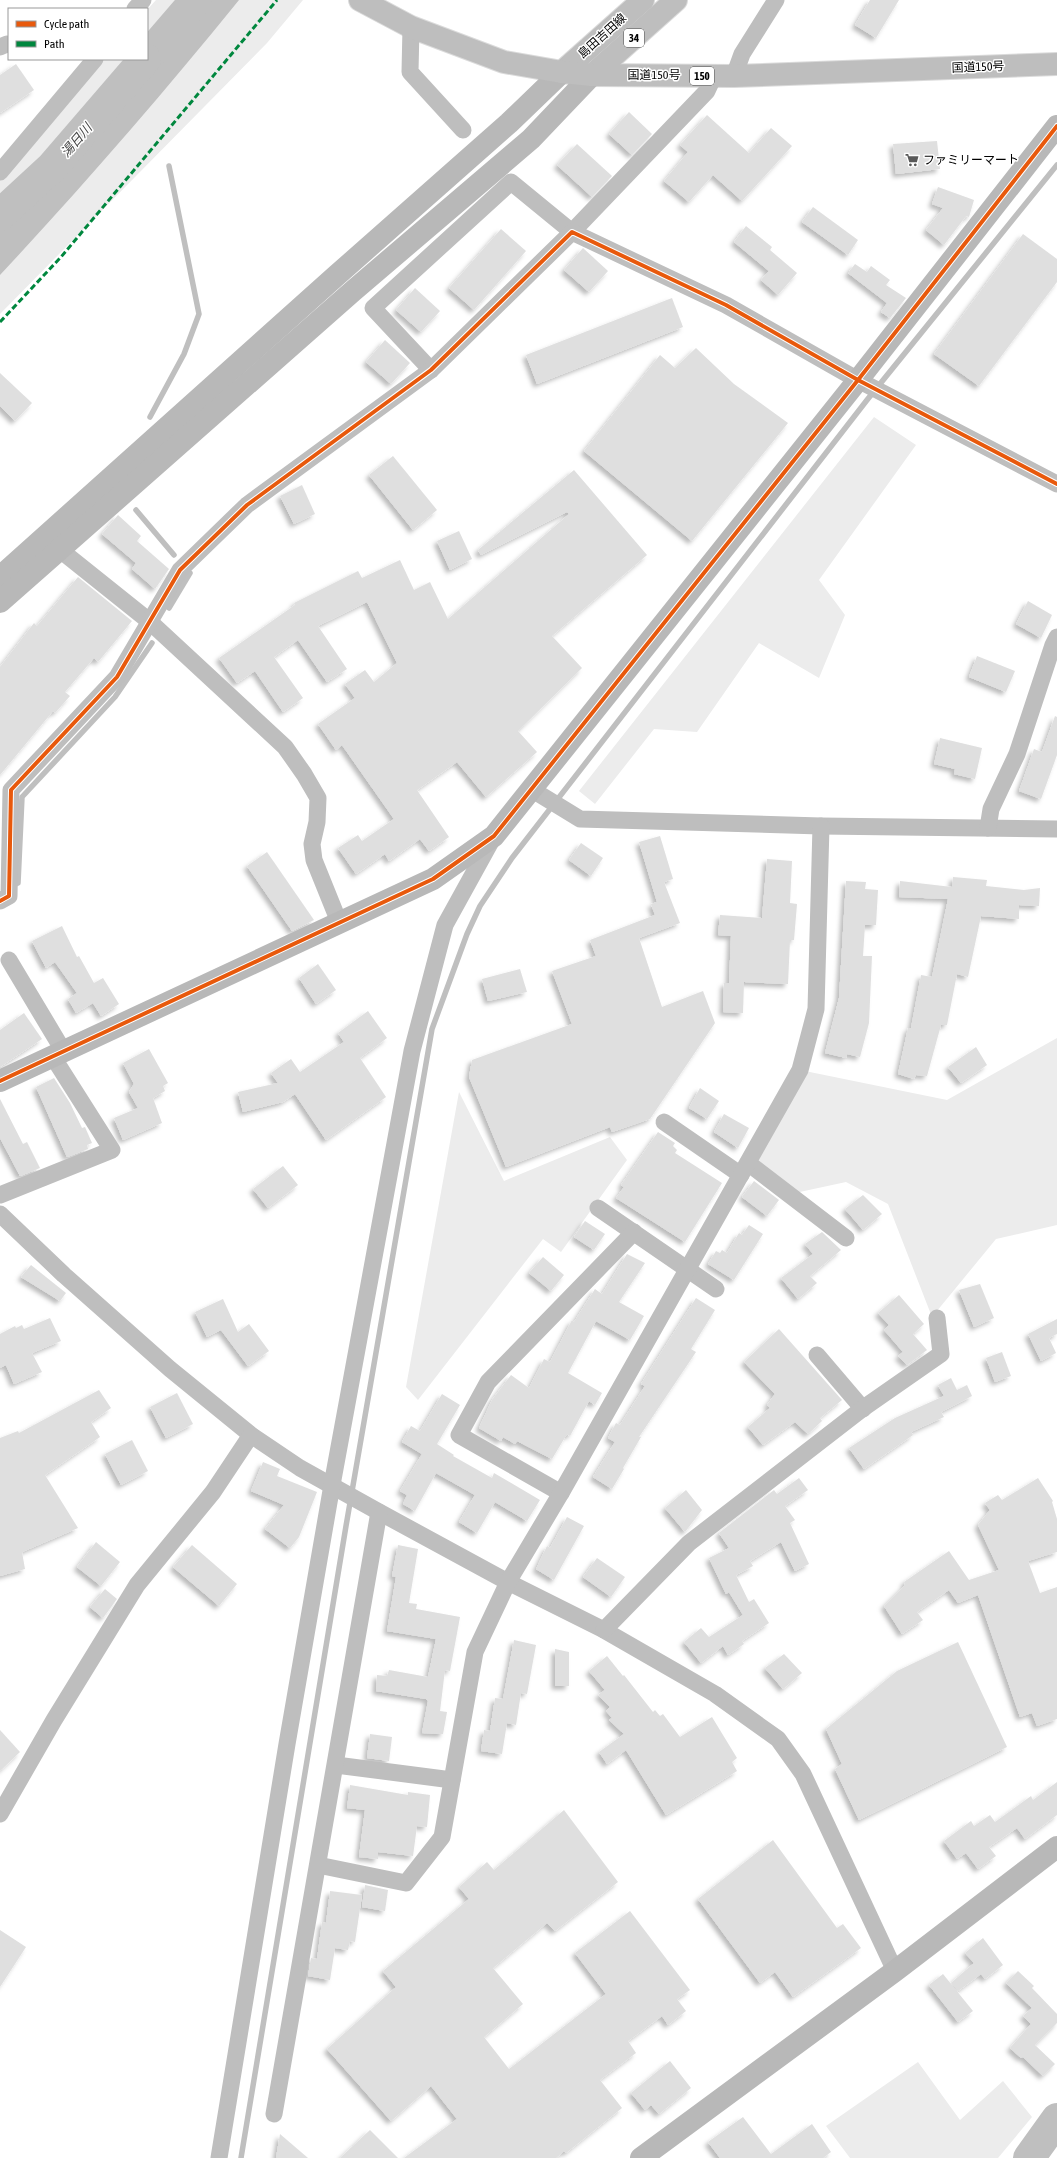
<svg xmlns="http://www.w3.org/2000/svg" width="1057" height="2158" viewBox="0 0 1057 2158" font-family="'Asap Condensed','Noto Sans JP',sans-serif">
  <defs>
    <filter id="shadow"><feDropShadow dx="-3.5" dy="3.5" stdDeviation="2" flood-color="#0004"/></filter>
  </defs>
  <rect width="100%" height="100%" fill="#fff"/>
  <g fill="#ececec">
    <path d="M156,0H303L267,43L0,314V170L103,59H147V10Z"/>
    <path d="M874,417L916,445L819,580L845,615L819,678L759,643L697,732L654,729L595,804L579,791Z"/>
    <path d="M1057,1038V1225L996,1239L932,1317L888,1204L846,1182L795,1193L755,1168L800,1070L947,1100Z"/>
    <path d="M459,1092L504,1181L610,1137L627,1160L561,1252L543,1239L418,1400L406,1387Z"/>
    <path d="M918,2062L960,2120L1003,2081L1032,2117L998,2158H850L826,2126Z"/>
  </g>
  <path fill="#bfbfbf" d="M201,0H239C162,95 83,186 0,275V219L185,20Z"/>
  <g fill="none" stroke-linecap="round" stroke-linejoin="round">
    <g stroke="#bfbfbf" stroke-width="5.5">
      <path d="M150,417L184,354L199,314L169,166"/>
      <path d="M136,510L174,555"/>
      <path d="M169,608L190,573"/>
      <path d="M11,886L18,883L22,797L115,697L152,643"/>
      <path d="M241,2158L346,1526L432,1029L467,934L480,906L512,858L867,400L1057,165"/>
    </g>
    <g stroke="#bfbfbf" stroke-width="32">
      <path d="M147,57L196,0"/>
      <path d="M0,215L52,167L145,59"/>
      <path d="M1029,2158L1057,2119"/>
    </g>
  </g>
  <g fill="#dfdfdf" filter="url(#shadow)">
    <path d="M870,0H899L876,38L855,25Z"/>
    <path d="M16,64L34,90L0,113V75Z"/>
    <path d="M629,112L652,134L632,155L609,134Z"/>
    <path d="M707,115L749,153L771,128L792,146L742,201L713,175L689,202L664,181L688,152L680,145Z"/>
    <path d="M937,141L940,169L896,174L893,144Z"/>
    <path d="M577,144L612,176L592,197L557,165Z"/>
    <path d="M938,187L974,200L969,217L966,216L944,245L926,230L943,208L932,204Z"/>
    <path d="M813,207L858,240L848,255L802,222Z"/>
    <path d="M746,226L772,247L770,250L797,273L778,295L761,280L769,271L734,242Z"/>
    <path d="M501,229L526,251L474,310L449,288Z"/>
    <path d="M1023,234L1057,259V282L979,386L934,354Z"/>
    <path d="M583,248L608,271L589,292L564,270Z"/>
    <path d="M855,264L867,272L871,266L890,280L886,285L906,298L890,318L881,312L887,303L848,273Z"/>
    <path d="M415,288L440,311L421,332L396,310Z"/>
    <path d="M672,298L683,327L537,384L526,355Z"/>
    <path d="M385,340L410,363L391,384L366,362Z"/>
    <path d="M696,348L734,384L788,423L692,541L584,451L660,355L675,368Z"/>
    <path d="M0,373L32,403L15,421L0,406Z"/>
    <path d="M393,456L437,510L413,530L369,475Z"/>
    <path d="M574,470L647,555L552,636L582,668L518,731L537,752L486,797L457,762L417,790L449,837L429,851L420,839L389,861L385,854L356,874L338,848L358,835L362,841L394,819L342,745L336,750L318,724L355,698L345,684L365,670L374,682L397,663L367,602L318,626L347,669L327,682L298,640L274,657L303,698L283,712L255,671L237,683L219,658L295,605L294,603L358,571L362,578L400,560L414,590L430,582L448,619L569,514L567,512L481,555L478,550Z"/>
    <path d="M302,485L315,514L294,524L280,496Z"/>
    <path d="M118,515L141,536L137,541L169,569L155,589L132,569L136,563L102,534Z"/>
    <path d="M459,531L472,559L450,570L437,541Z"/>
    <path d="M78,577L132,621L98,662L94,658L65,692L70,696L55,713L53,711L0,775V667L34,623L37,626Z"/>
    <path d="M1028,601L1052,615L1041,638L1016,624Z"/>
    <path d="M977,656L1015,671L1006,692L969,677Z"/>
    <path d="M1055,716L1057,717V755L1041,799L1019,791L1034,749L1042,752Z"/>
    <path d="M940,738L982,748L975,779L954,774L955,769L934,764Z"/>
    <path d="M660,836L673,879L664,882L680,923L639,938L662,1007L703,991L715,1023L650,1119L612,1132L610,1127L506,1167L469,1077L472,1060L572,1024L552,971L596,956L590,940L655,915L651,904L657,902L639,842Z"/>
    <path d="M581,843L603,858L591,876L569,860Z"/>
    <path d="M267,852L314,920L292,931L247,866Z"/>
    <path d="M767,859L792,861L790,903L797,904L794,940H790L788,984L744,982L743,1013L723,1012L724,983H729L731,936L718,935L720,915L762,918Z"/>
    <path d="M953,877L987,880L986,886L1024,890L1040,888L1039,906L1019,905V919L981,916L968,977L957,974L947,1025H941L927,1076L916,1075L914,1079L898,1074L908,1028H911L921,975L932,977L948,899L899,897L900,881L952,887Z"/>
    <path d="M846,881L866,882L865,889L878,890L876,925H865L863,956H872L869,1023L860,1057L847,1054L846,1058L825,1053L839,998Z"/>
    <path d="M62,926L77,957L79,956L94,983L103,978L119,1004L101,1016L93,1003L76,1013L68,999L77,993L55,962L46,968L32,941Z"/>
    <path d="M318,964L336,990L316,1004L299,978Z"/>
    <path d="M520,969L527,992L488,1001L482,979Z"/>
    <path d="M368,1011L387,1038L360,1058L386,1097L326,1140L295,1094L283,1102L243,1112L238,1092L278,1083L271,1073L291,1059L300,1072L344,1042L338,1033Z"/>
    <path d="M24,1013L42,1039L0,1067V1030Z"/>
    <path d="M976,1047L987,1065L961,1083L948,1067Z"/>
    <path d="M149,1049L168,1083L163,1086L165,1091L153,1098L162,1123L123,1140L114,1118L138,1108L129,1092L134,1084L123,1063Z"/>
    <path d="M54,1078L70,1103L82,1128L85,1127L92,1143L87,1145L88,1149L67,1157L36,1087Z"/>
    <path d="M700,1088L719,1101L707,1119L689,1108Z"/>
    <path d="M0,1099L23,1144L27,1142L40,1168L20,1176L0,1138Z"/>
    <path d="M724,1114L749,1128L738,1148L714,1132Z"/>
    <path d="M658,1132L675,1143L673,1146L677,1150L675,1153L722,1183L685,1242L616,1198L624,1187L621,1185Z"/>
    <path d="M283,1166L298,1185L268,1208L253,1189Z"/>
    <path d="M754,1181L779,1200L767,1216L742,1197Z"/>
    <path d="M863,1195L882,1214L863,1230L845,1209Z"/>
    <path d="M585,1221L605,1234L594,1250L574,1237Z"/>
    <path d="M749,1225L763,1234L734,1280L708,1264L716,1251L720,1253L722,1250L727,1253L739,1233L742,1235Z"/>
    <path d="M822,1232L841,1250L810,1276L817,1283L798,1299L781,1278L813,1254L805,1244Z"/>
    <path d="M627,1254L645,1263L619,1302L644,1316L630,1340L596,1321L568,1373L602,1393L595,1405L589,1401L570,1436L567,1434L552,1459L517,1441L515,1444L503,1437L501,1441L479,1428L492,1400L511,1375L529,1388L544,1359L550,1362L572,1320L574,1322L595,1289L602,1294Z"/>
    <path d="M543,1257L564,1275L551,1291L529,1273Z"/>
    <path d="M31,1265L66,1293L60,1301L21,1277Z"/>
    <path d="M980,1284L994,1318L974,1327L959,1290Z"/>
    <path d="M899,1295L924,1324L913,1334L927,1350L907,1365L898,1356L903,1352L884,1330L889,1325L878,1313Z"/>
    <path d="M696,1298L715,1310L691,1349L696,1352L639,1437H641L623,1468L624,1469L612,1489L593,1477L615,1442L608,1438L616,1423L620,1425L645,1386L641,1384Z"/>
    <path d="M223,1299L238,1332L249,1324L269,1351L248,1366L221,1330L207,1337L195,1312Z"/>
    <path d="M50,1318L61,1341L32,1353L42,1372L14,1384L6,1365L0,1368V1334L15,1326L16,1328L22,1325L24,1329Z"/>
    <path d="M1057,1319V1334L1049,1338L1056,1353L1041,1361L1028,1334Z"/>
    <path d="M779,1329L842,1400L820,1418L822,1421L808,1434L795,1422L763,1445L748,1427L770,1408L767,1405L775,1394L744,1362Z"/>
    <path d="M1002,1352L1011,1376L995,1382L986,1358Z"/>
    <path d="M951,1378L957,1390L967,1385L972,1396L941,1412L944,1417L911,1432L913,1435L864,1469L849,1448L895,1418L944,1396L938,1385Z"/>
    <path d="M99,1390L111,1408L91,1422L100,1437L45,1475L78,1528L22,1552L25,1569L0,1576V1438L18,1431L19,1433Z"/>
    <path d="M177,1393L193,1424L166,1438L150,1407Z"/>
    <path d="M442,1394L460,1405L437,1444L454,1455L453,1456L492,1478L494,1473L540,1500L527,1521L495,1502L477,1533L459,1522L475,1495L436,1473L415,1511L403,1504L407,1495L400,1491L422,1454L402,1442L411,1426L420,1431Z"/>
    <path d="M132,1440L148,1471L121,1485L105,1454Z"/>
    <path d="M263,1462L280,1469L277,1476L317,1492L299,1537L290,1548L265,1529L284,1505L251,1491Z"/>
    <path d="M799,1478L808,1490L785,1506L795,1520L790,1523L809,1564L795,1571L781,1542L750,1561L753,1566L736,1575L749,1602L754,1599L769,1623L742,1641L744,1644L728,1655L723,1646L701,1663L684,1642L701,1628L709,1637L743,1615L729,1592L726,1594L709,1558L729,1548L719,1533L774,1490L777,1494Z"/>
    <path d="M1038,1478L1053,1501L1052,1502L1057,1519V1552L1028,1561L1040,1593L1057,1587V1719L1037,1726L1032,1713L1020,1717L978,1595L958,1603L949,1590L917,1612L923,1620L902,1634L884,1606L905,1585L904,1582L949,1551L969,1580L999,1570L978,1525L990,1510L985,1503L998,1495L1002,1500Z"/>
    <path d="M686,1490L702,1510L685,1532L665,1508Z"/>
    <path d="M567,1517L584,1526L554,1580L536,1569L547,1546L550,1548Z"/>
    <path d="M96,1542L120,1562L101,1586L77,1567Z"/>
    <path d="M192,1545L237,1584L219,1606L173,1567Z"/>
    <path d="M398,1545L418,1549L409,1603L417,1604L416,1609L460,1617L450,1671L445,1670L440,1711L447,1712L443,1734L422,1733L428,1701L426,1699L376,1691L377,1675L387,1676L389,1670L428,1677L436,1639L387,1631L396,1577L392,1576Z"/>
    <path d="M597,1558L625,1577L611,1597L583,1577Z"/>
    <path d="M105,1589L117,1599L103,1618L90,1607Z"/>
    <path d="M514,1640L536,1645L527,1694L521,1693L516,1725L507,1723L502,1754L481,1751L484,1730L490,1731L495,1698L503,1699Z"/>
    <path d="M958,1642L1007,1747L859,1820L835,1769L842,1764L826,1729L897,1671Z"/>
    <path d="M555,1649L569,1652V1686H555Z"/>
    <path d="M784,1654L802,1673L783,1689L765,1668Z"/>
    <path d="M607,1656L623,1676L624,1675L653,1712L655,1710L660,1716L663,1714L680,1737L712,1717L737,1758L732,1762L737,1771L666,1815L626,1750L607,1764L599,1752L624,1734L609,1720L612,1718L606,1711L610,1707L598,1695L605,1690L589,1671Z"/>
    <path d="M0,1730L20,1752L0,1771Z"/>
    <path d="M370,1734L392,1737L389,1761L367,1758Z"/>
    <path d="M1057,1782V1815L1025,1839L1017,1828L989,1847L996,1856L978,1869L966,1853L957,1859L944,1841L971,1821L974,1826L990,1815L995,1822L1031,1796L1033,1800Z"/>
    <path d="M350,1785L408,1795V1792L430,1795L427,1827L417,1826L413,1856L378,1852V1859L359,1857L365,1810L347,1808Z"/>
    <path d="M564,1810L618,1882L555,1931L547,1923L493,1968L523,2004L484,2037L509,2069L606,1994L575,1953L630,1911L690,1990L677,1999L686,2011L668,2025L662,2016L628,2041L636,2053L600,2080L622,2108L566,2153L564,2151L556,2158H404L457,2119L431,2086L391,2121L327,2049L396,1987L383,1971L469,1899L459,1887L487,1862L494,1870Z"/>
    <path d="M773,1840L837,1928L843,1924L861,1948L793,1997L775,1972L760,1983L698,1899Z"/>
    <path d="M365,1885L388,1890L385,1911L362,1907Z"/>
    <path d="M330,1891L362,1895L355,1942L350,1941L348,1950L335,1948L330,1980L308,1976L311,1958L317,1959L322,1922L326,1923Z"/>
    <path d="M0,1930L26,1947L0,1987Z"/>
    <path d="M983,1938L1003,1965L985,1979L981,1974L958,1991L951,1983L974,1963L965,1953Z"/>
    <path d="M1018,1971L1034,1986L1032,1988L1057,2014V2023L1035,2045L1055,2064L1043,2076L1023,2057L1021,2058L1010,2048L1031,2024L1023,2016L1032,2008L1006,1983Z"/>
    <path d="M943,1974L973,2011L958,2022L929,1985Z"/>
    <path d="M670,2061L691,2088L659,2114L651,2105L645,2110L631,2093Z"/>
    <path d="M743,2117L771,2154L812,2124L831,2152L823,2158H720L708,2142Z"/>
    <path d="M370,2130L398,2158H340Z"/>
    <path d="M280,2134L308,2158H276Z"/>
  </g>
  <g fill="none" stroke-linecap="round" stroke-linejoin="round">
    <g stroke="#dbdbdb" stroke-width="24">
      <g id="primary">
        <path d="M562,72L643,0"/>
        <path d="M592,75L676,0"/>
      </g>
    </g>
    <g stroke="#dbdbdb" stroke-width="24">
      <path id="highway" d="M360,0L411,27L504,62L562,72L592,75L734,76L1057,64"/>
    </g>
    <g stroke="#bebebe" stroke-width="17">
      <path d="M135,9L143,0"/>
      <path d="M411,27L410,72L463,130"/>
      <path d="M0,47L7,44"/>
      <path d="M734,76L742,54L776,0"/>
      <path d="M0,172L95,59"/>
      <path d="M431,370L373,308L511,182L572,232L707,91L714,76"/>
      <path d="M59,549L149,621L285,747L304,774L318,798L317,822L312,844L314,860L339,922"/>
      <path d="M531,789L580,819L821,826L1057,829"/>
      <path d="M988,828L991,809L1017,754L1053,645L1057,637"/>
      <path d="M0,901L9,896L11,790L117,677L180,570L247,505L431,370L572,232L726,305L858,380L1057,484"/>
      <path d="M9,960L64,1052"/>
      <path d="M664,1122L741,1175"/>
      <path d="M748,1163L846,1238"/>
      <path d="M0,1195L112,1150L53,1057"/>
      <path d="M598,1208L716,1289"/>
      <path d="M0,1214L64,1275L170,1369L251,1435L300,1468L379,1512L508,1582L602,1629L715,1694L778,1739L803,1774L895,1971"/>
      <path d="M817,1355L863,1409"/>
      <path d="M561,1493L459,1435L488,1382L634,1232"/>
      <path d="M604,1630L689,1543L862,1409L941,1354L937,1318"/>
      <path d="M336,1765L452,1780"/>
      <path d="M0,1814L54,1720L137,1585L213,1492L251,1435"/>
      <path d="M318,1865L406,1883L442,1837L475,1652L508,1582L561,1493L800,1070L816,1009L821,826"/>
      <path d="M274,2114L379,1512"/>
      <path d="M219,2158L287,1744L332,1485L412,1051L445,925L493,838"/>
    </g>
    <g stroke="#b8b8b8" stroke-width="22">
      <path d="M0,577L337,275L509,123L562,72"/>
      <path d="M0,602L353,291L531,139L592,75"/>
      <path d="M0,1081L433,879L494,836L858,380L1057,126"/>
      <path d="M641,2158L895,1971L1057,1847"/>
    </g>
    <use href="#primary" stroke="#bebebe" stroke-width="22"/>
    <use href="#highway" stroke="#bebebe" stroke-width="22"/>
    <path stroke="#00873e" stroke-width="3" stroke-dasharray="6 3" stroke-linecap="butt" d="M0,322L61,257L277,0"/>
    <g stroke="#fff" stroke-width="6">
      <g id="cycleway">
        <path d="M0,901L9,896L11,790L117,677L180,570L247,505L431,370L572,232L726,305L858,380L1057,484"/>
        <path d="M0,1081L433,879L494,836L858,380L1057,126"/>
      </g>
    </g>
    <use href="#cycleway" stroke="#e8590c" stroke-width="4"/>
  </g>
  <defs>
    <g id="supermarket-bare" transform="scale(1.08)"><path d="M-6-5.5h2.5l.6 2H6L4.5 2H-2.5L-4.4-4H-6ZM-1.5 3.2a1.3 1.3 0 1 0 .1 0ZM3 3.2a1.3 1.3 0 1 0 .1 0Z" fill="#595959" stroke="#fff" stroke-width="2.5" paint-order="stroke"/></g>
  </defs>
  <g fill-rule="evenodd">
    <use href="#supermarket-bare" x="912" y="160"/>
  </g>
  <g text-anchor="middle" stroke-width="3" stroke-linejoin="round" paint-order="stroke">
    <g fill="#fff" stroke="#4c4c4c" stroke-width="1">
      <rect x="624" y="29" width="20" height="18" rx="3"/>
      <rect x="690" y="67" width="24" height="18" rx="3"/>
    </g>
    <g font-size="11" font-weight="bold" fill="#000">
      <text x="634" y="42">34</text>
      <text x="702" y="80">150</text>
    </g>
    <g font-size="12" fill="#000" stroke="#fff">
      <text transform="translate(602 36) rotate(-42)" y="4">島田吉田線</text>
      <text transform="translate(978 67) rotate(-2)" y="4">国道150号</text>
      <text x="654" y="79">国道150号</text>
    </g>
    <g font-size="12" fill="#000" stroke="#fff" text-anchor="start">
      <text x="923" y="164">ファミリーマート</text>
    </g>
    <g font-size="13" font-style="italic" fill="#444" stroke="#fff">
      <text transform="translate(76 140) rotate(-49)" y="5">湯日川</text>
    </g>
  </g>
  <rect x="8" y="8" width="140" height="52" fill="#ffffff" stroke="#999999"/>
  <rect x="16" y="21" width="20" height="6" fill="#e8590c" stroke="#999999"/>
  <text x="44" y="28" font-size="12" fill="#000000">Cycle path</text>
  <rect x="16" y="41" width="20" height="6" fill="#00873e" stroke="#999999"/>
  <text x="44" y="48" font-size="12" fill="#000000">Path</text>
</svg>
